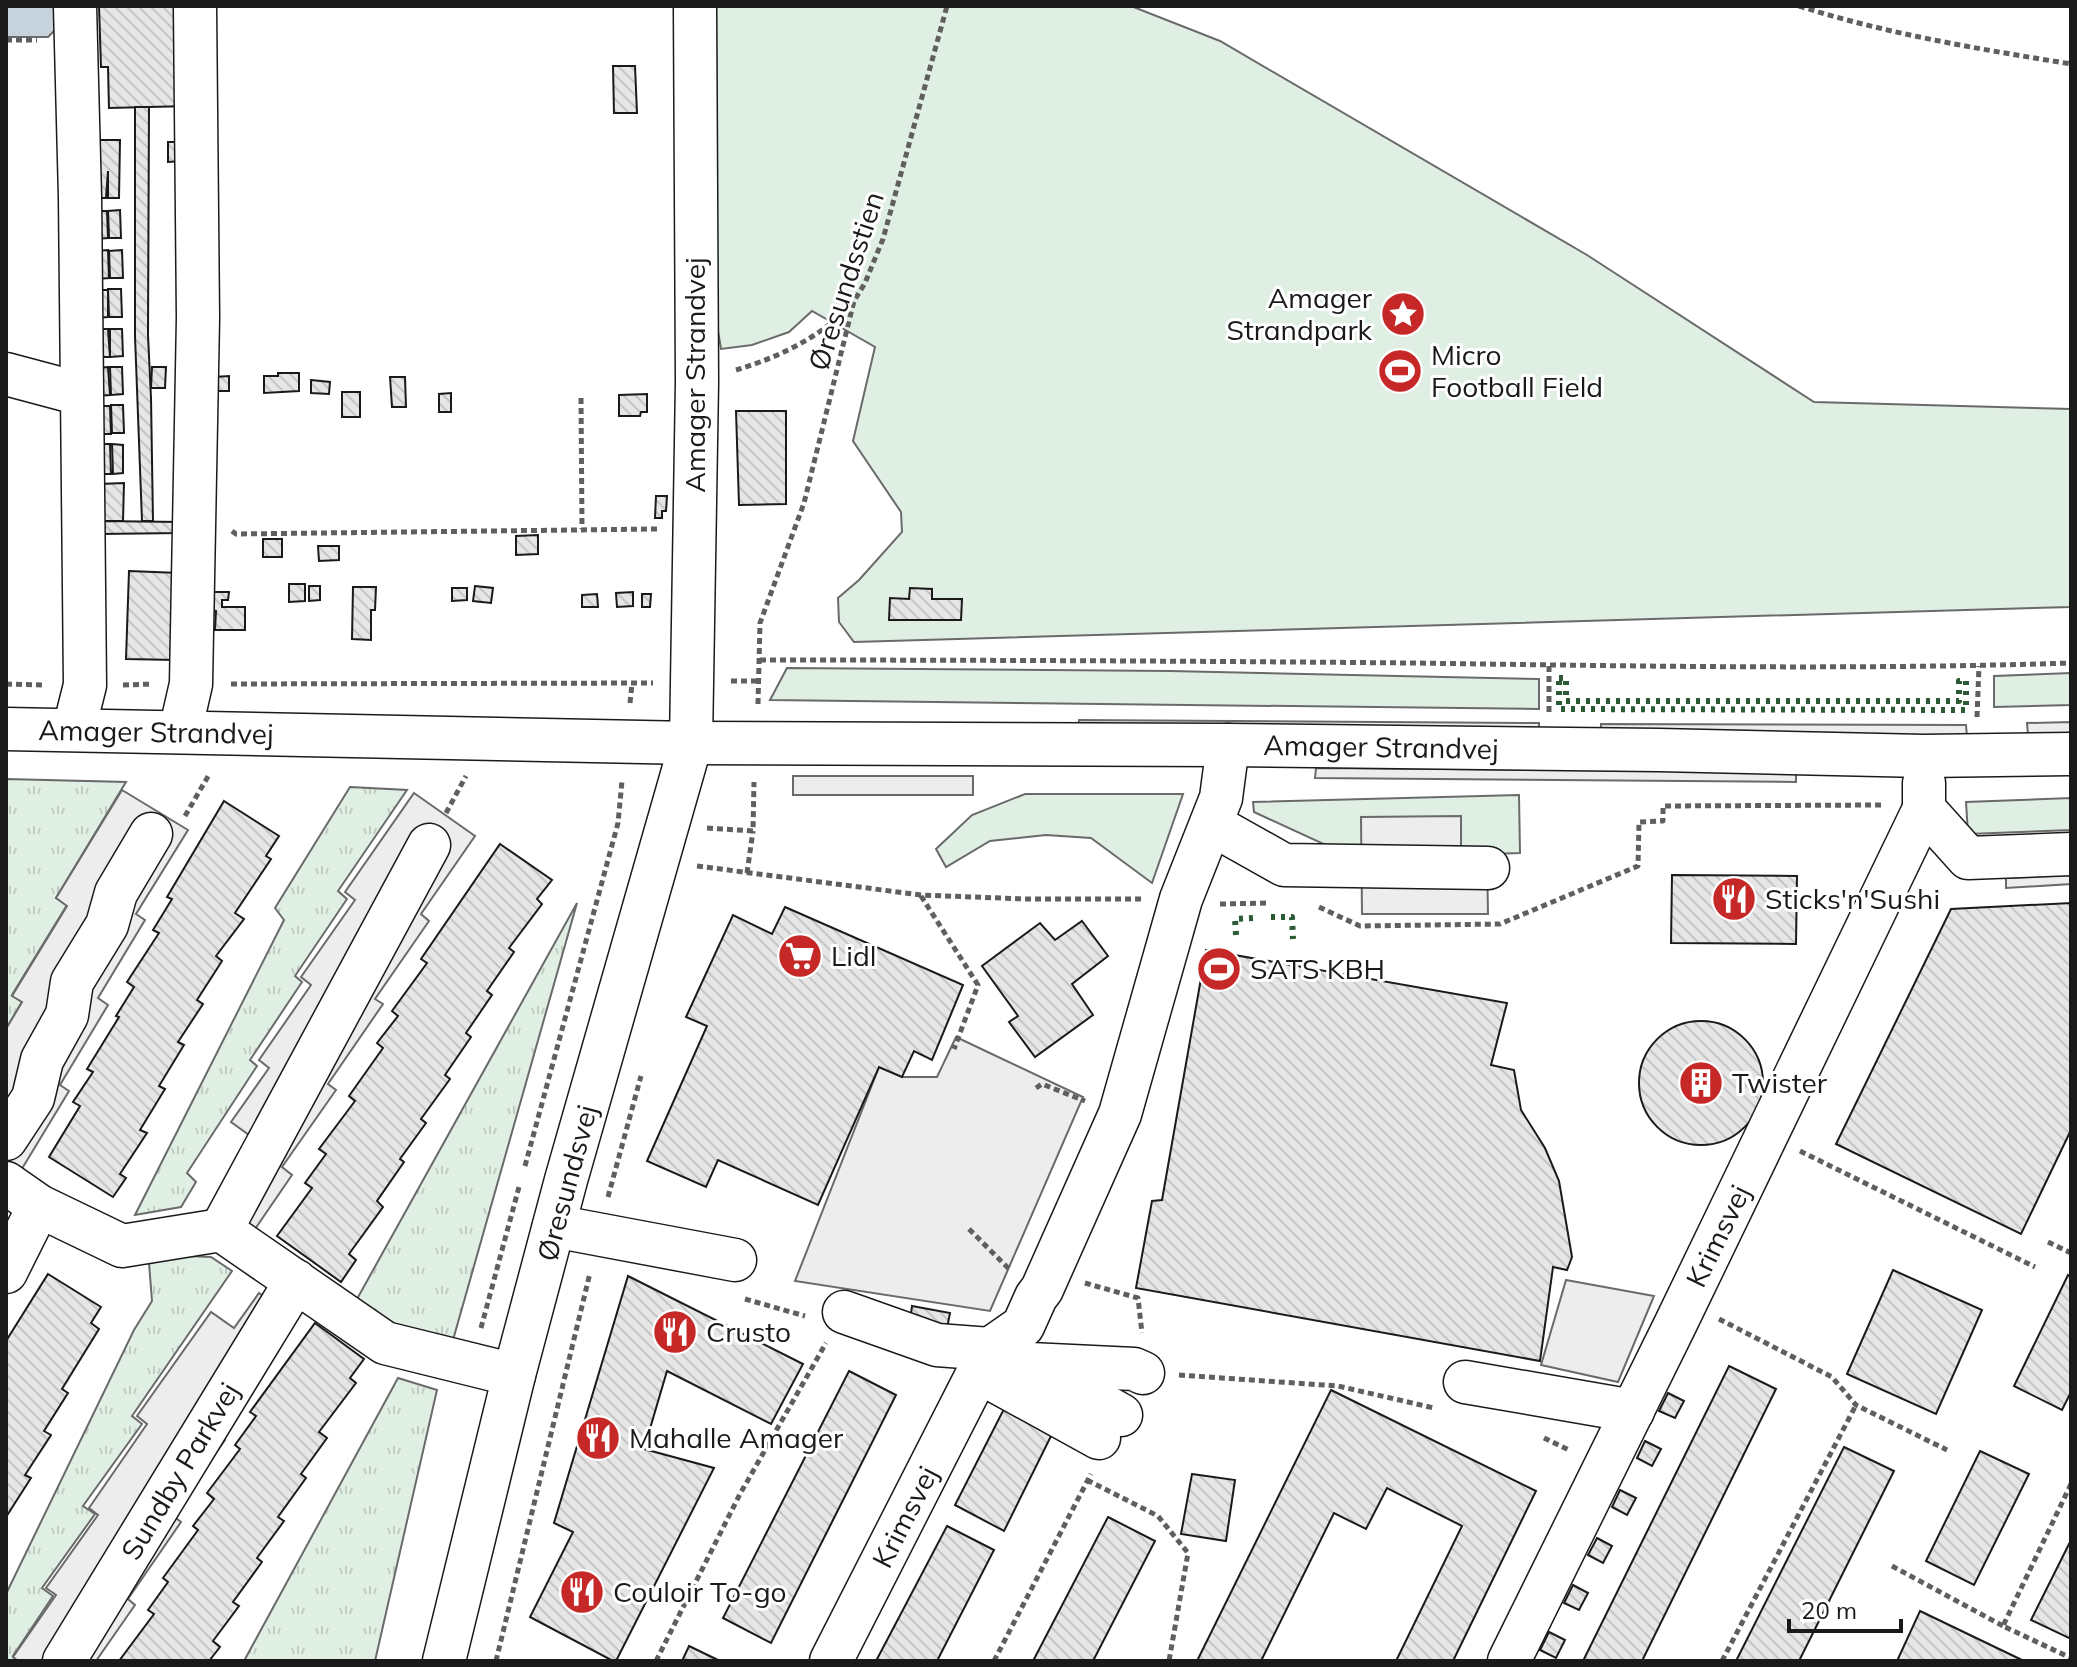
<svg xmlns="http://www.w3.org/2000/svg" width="2077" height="1667" viewBox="0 0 2077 1667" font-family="Mulish,sans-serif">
  <defs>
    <pattern id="park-tufts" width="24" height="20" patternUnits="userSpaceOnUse" patternTransform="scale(2)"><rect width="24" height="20" fill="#e0efe3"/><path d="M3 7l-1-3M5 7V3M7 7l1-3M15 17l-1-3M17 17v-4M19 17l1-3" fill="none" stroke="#c0ccc2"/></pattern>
    <pattern id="building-back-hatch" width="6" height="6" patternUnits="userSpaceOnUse" patternTransform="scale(2)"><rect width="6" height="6" fill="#e6e6e6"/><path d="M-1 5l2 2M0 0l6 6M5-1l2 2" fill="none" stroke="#c5c5c5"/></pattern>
  </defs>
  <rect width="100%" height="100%" fill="#fff"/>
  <g fill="#e0efe3" stroke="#6a6a6a" stroke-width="2">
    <path d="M716,6H1131L1220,41L1587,255L1814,402L2071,409V607L854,642L839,622L838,598L859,580L902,532L901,512L853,441L875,347L812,311L789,332L752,345L721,349L717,325Z"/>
    <path d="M787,668L1170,671L1539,679V709L770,700Z"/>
    <path d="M2071,673V705L1994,707V676Z"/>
    <path d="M1025,794H1183L1152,883L1091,838L1046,835L990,841L946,867L936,849L972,815Z"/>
    <path d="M1519,795L1520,853L1461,855L1460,816L1343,853L1254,812L1253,802Z"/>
    <path d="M2071,798V830L1968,834L1966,802Z"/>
  </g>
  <g fill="url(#park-tufts)" stroke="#6a6a6a" stroke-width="2">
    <path d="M6,779L126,782L56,898L67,905L12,995L22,1002L6,1029Z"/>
    <path d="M350,787L407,790L338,891L347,899L295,976L302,982L250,1060L257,1066L187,1173L196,1182L181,1207L135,1215L284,920L275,908Z"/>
    <path d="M577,903L453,1340L381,1320L357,1299Z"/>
    <path d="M188,1256L211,1257L232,1271L132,1416L142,1424L83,1506L95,1514L42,1588L53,1596L13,1656L22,1661H6V1594L134,1330L152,1301L149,1263Z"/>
    <path d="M398,1378L437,1390L375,1661H244Z"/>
  </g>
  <g fill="#ededed" stroke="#6a6a6a" stroke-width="2">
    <path d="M1079,720L1539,723V735L1078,732Z"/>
    <path d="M2071,722V734L2028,735L2027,723Z"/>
    <path d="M1601,724L1966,725L1967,737L1601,736Z"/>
    <path d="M1316,768L1796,772V782L1315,778Z"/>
    <rect x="793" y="776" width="180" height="19"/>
    <path d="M122,790L188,830L136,914L145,920L98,998L108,1005L60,1085L69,1091L20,1172L6,1164V1029L22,1002L12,996L67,906L56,898Z"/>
    <path d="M414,793L475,836L421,914L429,921L375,999L383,1004L328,1084L336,1090L282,1167L292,1175L253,1232L219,1209L263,1145L231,1122L269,1068L259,1060L311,985L301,977L355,900L345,892Z"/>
    <path d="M1461,816V855H1487L1488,914H1362L1361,817Z"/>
    <path d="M2071,875V884L2006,888V878Z"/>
    <path d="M956,1037L1083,1097L990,1311L795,1281L879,1067L902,1077H937Z"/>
    <path d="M1566,1280L1654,1296L1618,1382L1541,1365Z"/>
    <path d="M259,1293L296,1319L216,1434L225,1440L172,1515L181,1522L128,1599L135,1605L96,1661H18L13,1657L56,1595L46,1588L98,1515L89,1508L147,1424L137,1416L211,1312L234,1328Z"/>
  </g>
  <path fill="#c6d2dc" stroke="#6a6a6a" stroke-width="2" d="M6,6H56V29L48,37H6Z"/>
  <g fill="url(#building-back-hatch)" stroke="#1a1a1a" stroke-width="2">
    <path d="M99,6H187L189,106L109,108L108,67H101Z"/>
    <path d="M613,66H635L637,113H614Z"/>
    <path d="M135,107H149L148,335L151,398L153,521H142L135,336Z"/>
    <path d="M94,140H120L119,198H108V171L106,198H93Z"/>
    <path d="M168,142H183V161L168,162Z"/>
    <path d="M120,210L121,238H109L108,211Z"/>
    <path d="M94,211H107L108,238L95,239Z"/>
    <path d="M108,250L109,278L97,279L96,251Z"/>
    <path d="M122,250L123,278H110L109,251Z"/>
    <path d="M108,289H121L122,317H109Z"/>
    <path d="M95,290H108V317L96,318Z"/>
    <path d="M96,329H108L110,357H97Z"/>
    <path d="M110,329H122L123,356L110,357Z"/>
    <path d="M108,367L110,395L97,396L96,368Z"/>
    <path d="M110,367H122L123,394L111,395Z"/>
    <path d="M152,367H166L165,388H151Z"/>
    <path d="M278,373H299V391L264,393V376H278Z"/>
    <path d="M229,376V391H214V377Z"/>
    <path d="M390,377H405L406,407H392Z"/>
    <path d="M311,380L330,382L329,394L311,393Z"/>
    <rect x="342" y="392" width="18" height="25"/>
    <path d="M451,393V412H439V394Z"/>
    <path d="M647,394V412H641L640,416H619V395Z"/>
    <path d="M111,405H123L124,433H112Z"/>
    <path d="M97,406H110L111,434H98Z"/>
    <path d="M736,411H786V504L739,505Z"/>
    <path d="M98,444H110L111,474H98Z"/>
    <path d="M112,444L123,445V473L113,474Z"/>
    <path d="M124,483L123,521H99V484Z"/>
    <path d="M656,496H667L666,511H662V518H655Z"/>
    <path d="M99,521L181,522V533L99,534Z"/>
    <path d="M538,535V554L516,555V536Z"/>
    <rect x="263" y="539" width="19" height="18"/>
    <path d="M318,546H339V560L319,561Z"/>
    <path d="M129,571L179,573L176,660L126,659Z"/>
    <path d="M289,584H305V601L289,602Z"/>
    <path d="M309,586H320V600L309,601Z"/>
    <path d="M475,586L493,588L491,603L473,601Z"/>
    <path d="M353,587H376L375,610H371V640L352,639Z"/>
    <path d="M452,588H467V600L452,601Z"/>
    <path d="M910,588L932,589V599H962L961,620H889L890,598L909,599Z"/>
    <path d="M213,592H229L228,600H222V607H245V630H215L216,611L212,610Z"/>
    <path d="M633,592V606L617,607L616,593Z"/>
    <path d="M597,594L598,607H582V595Z"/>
    <path d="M642,594H651L650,607H642Z"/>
    <path d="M224,801L279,836L266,856L271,859L235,913L244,919L216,956L222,961L197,1000L203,1004L178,1042L184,1045L159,1086L165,1089L140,1130L147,1133L120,1174L126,1178L113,1197L49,1157L80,1106L73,1102L93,1072L87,1069L119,1017L116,1016L134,987L127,982L159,933L153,930L172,899L167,897Z"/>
    <path d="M500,844L552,880L537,899L542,904L509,948L514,952L487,991L492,995L466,1033L471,1037L445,1075L450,1079L421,1119L426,1123L400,1159L404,1162L377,1201L383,1207L349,1254L356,1260L341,1282L277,1236L312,1188L305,1183L326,1154L319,1149L355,1101L349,1096L383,1048L377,1043L398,1016L392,1011L427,963L421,959Z"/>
    <path d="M1672,875L1797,876L1796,944L1671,943Z"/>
    <path d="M2071,903V1130L2021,1234L1836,1144L1951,909Z"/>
    <path d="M785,907L963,985L932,1060L914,1051L902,1077L879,1067L818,1205L718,1160L706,1187L647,1161L707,1026L686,1017L733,915L772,934Z"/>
    <path d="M1082,921L1108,956L1072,984L1093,1015L1035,1057L1009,1022L1018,1016L982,966L1040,923L1055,940Z"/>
    <path d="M1206,950L1507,1003L1491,1065L1514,1070L1521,1110L1545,1148L1559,1181L1572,1257L1567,1270L1553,1267L1540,1361L1136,1288L1152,1201L1162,1200Z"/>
    <circle cx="1701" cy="1083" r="62"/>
    <path d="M1893,1270L1982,1310L1936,1414L1847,1374Z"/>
    <path d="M48,1274L101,1307L91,1323L99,1329L62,1389L68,1393L44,1431L51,1435L25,1475L31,1478L6,1517V1341Z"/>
    <path d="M2068,1275L2071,1277V1392L2062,1410L2014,1386Z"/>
    <path d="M628,1276L803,1364L771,1424L667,1371L644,1449L714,1468L616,1661H613L530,1617L573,1532L554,1523Z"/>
    <path d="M912,1306L950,1313L947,1328L910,1322Z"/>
    <path d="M315,1323L364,1359L350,1378L356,1383L319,1432L327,1438L301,1474L306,1478L278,1517L284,1521L257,1558L262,1562L233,1602L239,1606L213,1641L220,1647L209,1661H119L154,1614L148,1610L168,1582L163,1578L198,1530L193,1526L214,1499L207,1493L240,1449L235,1445L256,1416L250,1412Z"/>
    <path d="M1729,1366L1776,1389L1642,1661H1583Z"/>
    <path d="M849,1371L896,1395L771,1643L723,1618Z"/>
    <path d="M1331,1390L1536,1491L1453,1661H1396L1462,1526L1387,1488L1366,1529L1334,1513L1261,1661H1197Z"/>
    <path d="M1668,1393L1684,1401L1675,1418L1659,1411Z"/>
    <path d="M1009,1399L1057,1424L1004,1531L955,1505Z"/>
    <path d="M1645,1441L1661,1449L1652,1466L1637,1458Z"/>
    <path d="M1844,1447L1894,1471L1799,1661H1736Z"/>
    <path d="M1980,1451L2029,1474L1974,1585L1926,1561Z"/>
    <path d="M1192,1474L1235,1480L1226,1541L1181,1534Z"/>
    <path d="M1620,1490L1636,1498L1627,1515L1612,1507Z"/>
    <path d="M1108,1517L1155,1541L1093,1661H1033Z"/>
    <path d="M947,1526L994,1550L937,1661H876Z"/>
    <path d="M1597,1538L1612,1546L1603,1563L1588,1555Z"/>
    <path d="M2071,1540V1639L2031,1620Z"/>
    <path d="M1573,1585L1588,1593L1579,1610L1564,1603Z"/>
    <path d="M1920,1611L2024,1661H1897Z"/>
    <path d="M1549,1632L1565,1640L1556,1658L1540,1650Z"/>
    <path d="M689,1646L720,1661H682Z"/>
  </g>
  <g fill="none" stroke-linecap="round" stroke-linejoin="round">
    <g stroke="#1a1a1a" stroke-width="45">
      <g id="minor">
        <path d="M6,374L81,394"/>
        <path d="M6,729L691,743L1228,745L1659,750L1924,756L2071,754"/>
        <path d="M74,729L85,685L80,197L75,6"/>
        <path d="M180,732L191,684L198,318L195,6"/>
        <path d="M1924,783V809L1968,858L2071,854"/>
        <path d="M1211,824L1284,865L1488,868"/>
        <path d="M6,1139L33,1098L42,1060L67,1015L72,982L107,925L116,893L151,834"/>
        <path d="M6,1183L39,1206L122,1246L221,1230L385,1343L514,1375"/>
        <path d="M554,1226L735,1260"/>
        <path d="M221,1230L429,845"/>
        <path d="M6,1272L39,1206"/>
        <path d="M844,1312L937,1345L990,1349L1030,1364L1134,1369L1143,1373"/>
        <path d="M1038,1368L1121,1415"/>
        <path d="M979,1372L1099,1438"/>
        <path d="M1465,1382L1633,1411"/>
        <path d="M64,1661L296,1281"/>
        <path d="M444,1661L514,1375L566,1180L691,743L697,382L695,6"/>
        <path d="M831,1661L990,1349L1023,1326L1036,1297L1042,1289L1120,1114L1181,899L1221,798L1228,745"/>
        <path d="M1509,1661L1675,1325L1924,809"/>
      </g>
    </g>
    <g stroke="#5f5f5f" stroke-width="5" stroke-dasharray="6 4" stroke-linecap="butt">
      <path d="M1799,6C1887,34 1979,49 2071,64"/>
      <path d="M6,40H37"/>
      <path d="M736,370C767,361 804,345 830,324C838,317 846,309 853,301"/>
      <path d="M581,398L582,529"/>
      <path d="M232,531L236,534L657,529"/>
      <path d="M760,660C978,660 1195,661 1412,663C1632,666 1852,670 2071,663"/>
      <path d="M731,681H758"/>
      <path d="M6,684L45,685"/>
      <path d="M231,684L653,683"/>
      <path d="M123,685L153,684"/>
      <path d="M630,703L632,684"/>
      <path d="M758,704L760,623L804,503L854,301L865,283L883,239L947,6"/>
      <path d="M1549,712V665"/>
      <path d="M1977,717L1979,666"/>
      <path d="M446,813L466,776"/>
      <path d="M185,816L210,773"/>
      <path d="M707,828L753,831L754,782"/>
      <path d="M697,866L921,895L1025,899H1142"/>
      <path d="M747,873L753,831"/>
      <path d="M921,896L978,985L954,1049"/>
      <path d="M1220,904L1270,903"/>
      <path d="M1319,907L1360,926L1500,924L1638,866L1639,822L1663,821V806L1881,805"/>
      <path d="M1036,1088L1042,1084L1085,1101"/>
      <path d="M1800,1151L2035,1267"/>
      <path d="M525,1166L618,823L622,781"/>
      <path d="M608,1197L641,1076"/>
      <path d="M969,1229L1010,1270"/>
      <path d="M2048,1242L2071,1253"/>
      <path d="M1085,1283L1138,1298L1142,1333"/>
      <path d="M745,1299L805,1316"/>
      <path d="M1719,1319L1832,1377L1856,1405L1947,1450"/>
      <path d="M481,1328L519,1187"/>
      <path d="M1179,1375L1338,1386L1434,1408"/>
      <path d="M1544,1438L1571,1451"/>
      <path d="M1087,1480L1158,1516L1188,1553L1169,1661"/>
      <path d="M2071,1484L2003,1626L2071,1658"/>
      <path d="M1892,1566L2003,1626"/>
      <path d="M496,1661L590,1273"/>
      <path d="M656,1661L740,1494L826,1343"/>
      <path d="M994,1661L1091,1474"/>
      <path d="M1722,1661L1856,1405"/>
    </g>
    <use href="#minor" stroke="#fff" stroke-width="42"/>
    <g stroke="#2b5a34" stroke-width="6" stroke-dasharray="4 6" stroke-linecap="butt">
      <path d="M1559,678H1566V701H1959V681H1966V710L1559,709Z"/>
      <path d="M1271,917H1292L1293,939"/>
      <path d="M1236,935L1235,919L1255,918"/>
    </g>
  </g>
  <defs>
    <g id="sight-disc" transform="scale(2.3)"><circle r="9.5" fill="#c62828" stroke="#fff"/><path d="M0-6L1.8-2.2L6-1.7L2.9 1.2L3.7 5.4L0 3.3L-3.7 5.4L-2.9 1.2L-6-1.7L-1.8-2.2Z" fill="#fff"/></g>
    <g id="stadium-disc" transform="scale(2.3)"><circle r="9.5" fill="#c62828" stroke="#fff"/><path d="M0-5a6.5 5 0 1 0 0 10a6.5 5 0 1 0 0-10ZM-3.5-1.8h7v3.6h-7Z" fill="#fff"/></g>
    <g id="restaurant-disc" transform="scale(2.3)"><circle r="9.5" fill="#c62828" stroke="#fff"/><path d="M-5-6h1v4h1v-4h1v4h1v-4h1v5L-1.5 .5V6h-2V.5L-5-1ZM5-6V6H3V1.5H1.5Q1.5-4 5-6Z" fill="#fff"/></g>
    <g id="supermarket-disc" transform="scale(2.3)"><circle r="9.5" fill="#c62828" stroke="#fff"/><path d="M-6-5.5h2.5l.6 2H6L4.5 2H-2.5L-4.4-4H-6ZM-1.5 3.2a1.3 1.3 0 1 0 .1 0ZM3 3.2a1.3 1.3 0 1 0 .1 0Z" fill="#fff"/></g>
    <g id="building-disc" transform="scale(2.3)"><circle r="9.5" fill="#c62828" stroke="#fff"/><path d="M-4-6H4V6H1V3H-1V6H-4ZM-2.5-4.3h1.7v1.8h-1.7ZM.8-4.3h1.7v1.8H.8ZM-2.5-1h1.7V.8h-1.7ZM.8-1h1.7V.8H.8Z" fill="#fff"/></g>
  </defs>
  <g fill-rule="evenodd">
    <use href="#sight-disc" x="1403" y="314"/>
    <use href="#stadium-disc" x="1400" y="371"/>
    <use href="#restaurant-disc" x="1734" y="899"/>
    <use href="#supermarket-disc" x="800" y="956"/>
    <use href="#stadium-disc" x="1219" y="969"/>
    <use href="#building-disc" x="1701" y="1083"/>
    <use href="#restaurant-disc" x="675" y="1332"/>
    <use href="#restaurant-disc" x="598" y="1438"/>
    <use href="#restaurant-disc" x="582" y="1592"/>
  </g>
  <g text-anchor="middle" stroke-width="6" stroke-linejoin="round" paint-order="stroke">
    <g font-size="28" fill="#1a1a1a" stroke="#fff">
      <text transform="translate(846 281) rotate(-72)" y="10">Øresundsstien</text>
      <text transform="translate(695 375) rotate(-90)" y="10">Amager Strandvej</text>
      <text transform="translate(156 732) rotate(1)" y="10">Amager Strandvej</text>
      <text transform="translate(1381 747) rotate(1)" y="10">Amager Strandvej</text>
      <text transform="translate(567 1183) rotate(-75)" y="10">Øresundsvej</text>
      <text transform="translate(1718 1236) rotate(-64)" y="10">Krimsvej</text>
      <text transform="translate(180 1471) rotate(-59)" y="10">Sundby Parkvej</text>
      <text transform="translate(905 1517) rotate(-63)" y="10">Krimsvej</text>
    </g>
    <g font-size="28" fill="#1a1a1a" stroke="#fff" text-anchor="start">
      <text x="1372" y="308" text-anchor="end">Amager<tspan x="1372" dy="32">Strandpark</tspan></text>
      <text x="1431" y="365">Micro<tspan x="1431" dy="32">Football Field</tspan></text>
      <text x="1765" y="909">Sticks'n'Sushi</text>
      <text x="831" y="966">Lidl</text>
      <text x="1250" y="979">SATS KBH</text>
      <text x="1732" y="1093">Twister</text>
      <text x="706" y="1342">Crusto</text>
      <text x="629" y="1448">Mahalle Amager</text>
      <text x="613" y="1602">Couloir To-go</text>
    </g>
  </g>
  <rect width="2077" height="1667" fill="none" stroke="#1a1a1a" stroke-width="16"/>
  <path d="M1789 1619v12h112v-12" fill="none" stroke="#1a1a1a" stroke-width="4"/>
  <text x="1801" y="1619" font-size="24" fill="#1a1a1a" stroke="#ffffff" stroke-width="6" paint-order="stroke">20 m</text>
</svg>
